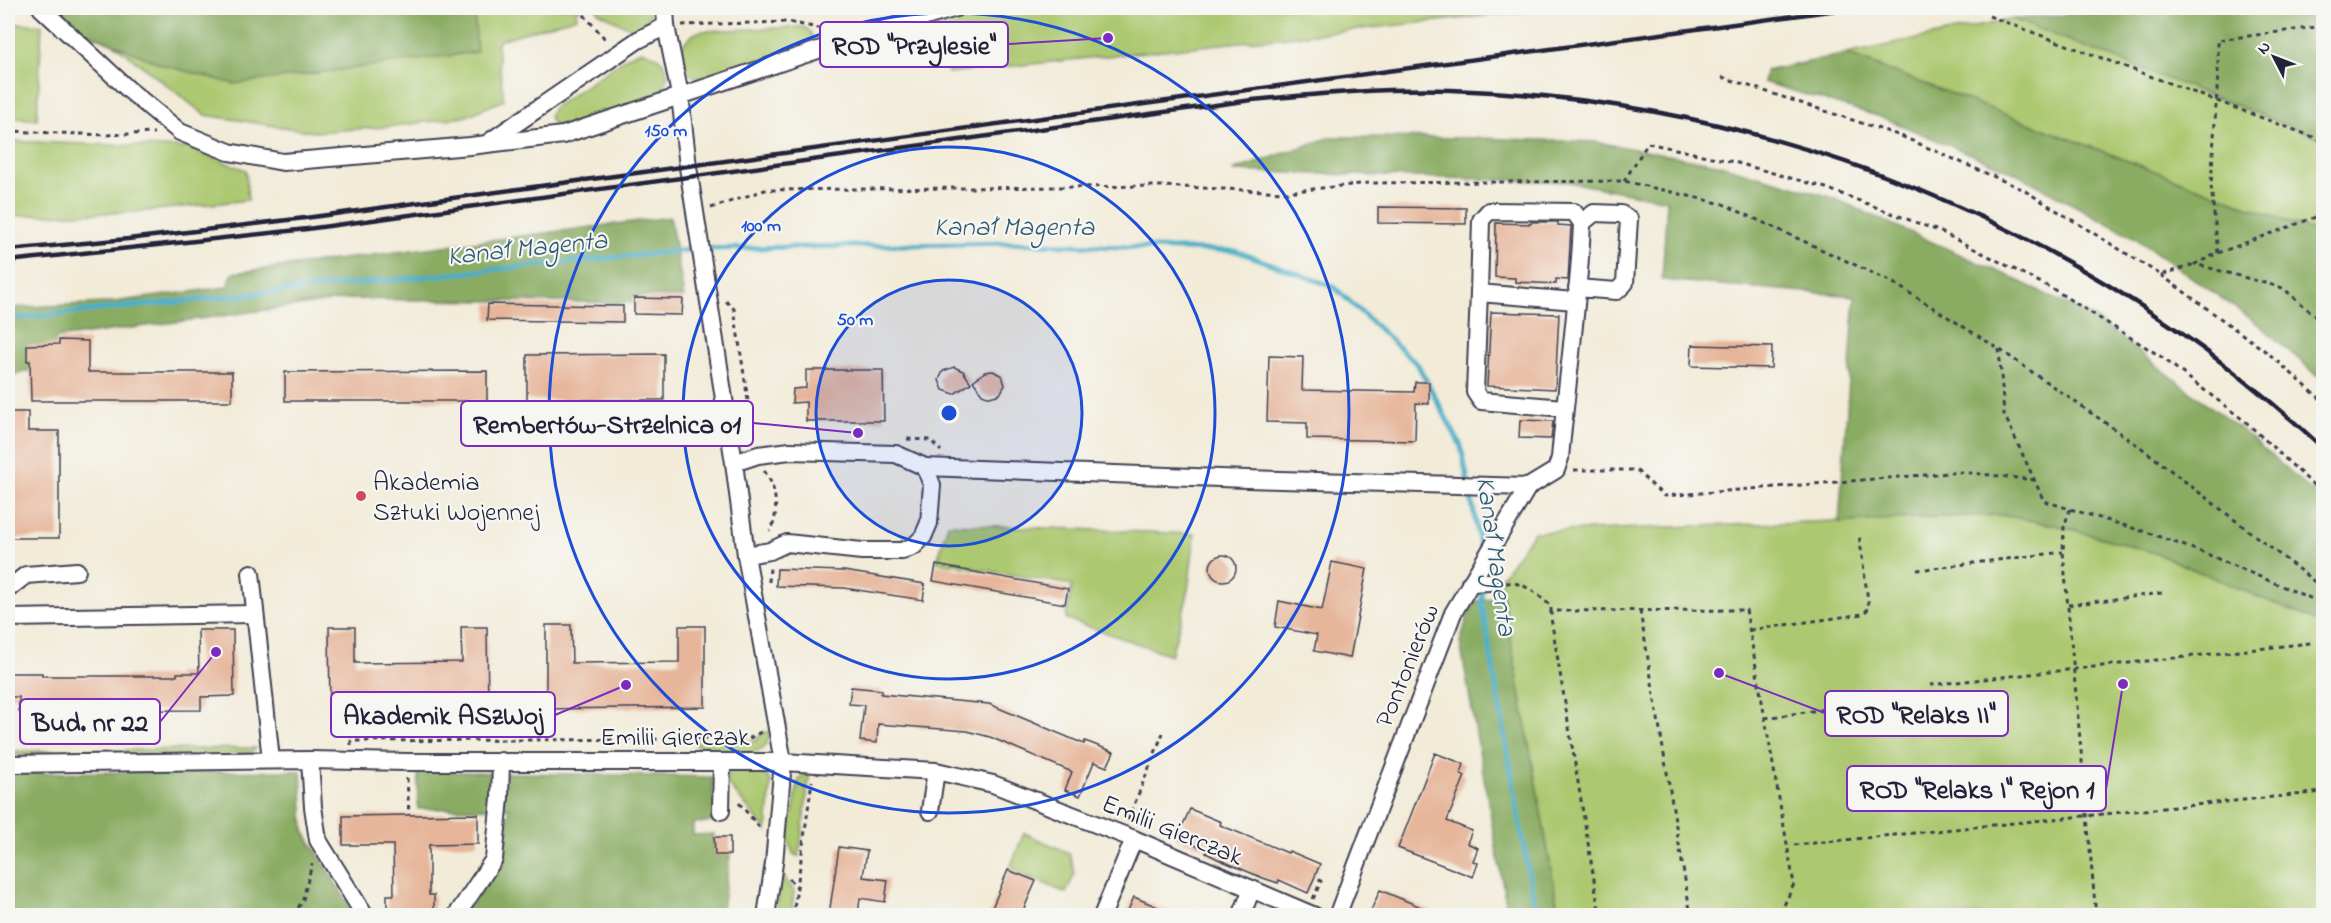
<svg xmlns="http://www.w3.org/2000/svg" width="2331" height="923" viewBox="0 0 2331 923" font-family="'Indie Flower',sans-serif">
  <rect width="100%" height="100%" fill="#f6f6f2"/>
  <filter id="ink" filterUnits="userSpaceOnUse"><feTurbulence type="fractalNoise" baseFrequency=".0167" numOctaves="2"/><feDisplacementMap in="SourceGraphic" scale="12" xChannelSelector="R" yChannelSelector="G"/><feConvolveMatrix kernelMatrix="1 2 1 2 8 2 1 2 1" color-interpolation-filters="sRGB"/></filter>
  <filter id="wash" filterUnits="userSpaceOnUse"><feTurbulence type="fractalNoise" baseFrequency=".008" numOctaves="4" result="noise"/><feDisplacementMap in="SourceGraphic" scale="24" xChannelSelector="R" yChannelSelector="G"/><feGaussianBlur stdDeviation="1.35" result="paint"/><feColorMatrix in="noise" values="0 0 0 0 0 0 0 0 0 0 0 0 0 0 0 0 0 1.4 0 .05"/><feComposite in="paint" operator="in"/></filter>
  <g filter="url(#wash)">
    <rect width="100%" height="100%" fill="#f2ebd8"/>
    <g fill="#acc86f" stroke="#677555" stroke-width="1.5">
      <path d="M68,8H583L576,10L577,17L500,40L497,46L504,100L464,117L387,127L314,132L205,115Z"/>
      <path d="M596,8H653L647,20L634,30L598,12Z"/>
      <path d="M984,8H1559L948,73L935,26Z"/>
      <path d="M2013,19L2323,139V235L1846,54Z"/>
      <path d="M8,23L42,25L37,119L8,118Z"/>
      <path d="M802,27L806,28L812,35L811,44L708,80C675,78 670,42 701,31Z"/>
      <path d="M641,51C669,55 676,80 654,97L566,127C557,127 552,126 549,116L553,108L632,54Z"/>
      <path d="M8,141L187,148L246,170L248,200L136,212L8,216Z"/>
      <path d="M2002,515L2064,527L2155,553L2323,624V915H1559L1500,579L1534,532Z"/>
      <path d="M948,524L1195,534L1187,598L1171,655L1066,619L1072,585L937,562Z"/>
      <path d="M768,731C776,761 721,753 703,754L693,741H756L761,734Z"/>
      <path d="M256,748L250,754L127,755L125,754V750Z"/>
      <path d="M8,751H118L116,755L8,756Z"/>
      <path d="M731,769C747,770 760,768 771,781L767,831L727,783L728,774Z"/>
      <path d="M806,772H810L799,856L794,855L786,836L789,814L793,813L798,781Z"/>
      <path d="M1024,833L1069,853L1075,873L1066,893L1010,868Z"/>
      <path d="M781,873L794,891L791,915H776Z"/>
    </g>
    <g fill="#89ac62" stroke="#56674e" stroke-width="1.5">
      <path d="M56,8H474L477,52L234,84L163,65L76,28Z"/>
      <path d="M2151,8H2323V139L2013,19Z"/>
      <path d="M1846,54L2323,235V380L2254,321L2135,238L2013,172L1884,118L1763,82L1766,71Z"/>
      <path d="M1331,137L1477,138L1596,142L1717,164L1831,197L2006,275L2093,317L2244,432L2323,501V624L2155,553L2064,527L2002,515L1922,517L1839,523L1855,296L1662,280L1667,200L1568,182L1232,171Z"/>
      <path d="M670,217L684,297L632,296V303L348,299L57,338L46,364L8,378V308L106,303L227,287L233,273Z"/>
      <path d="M1503,596L1559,915H1508L1460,642L1472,602Z"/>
      <path d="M301,771L304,831L355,915H8V773Z"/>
      <path d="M418,771L712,777L716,819L714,822L693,823V835L714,834L715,855H730L721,915H465L505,856L509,808L418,809Z"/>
    </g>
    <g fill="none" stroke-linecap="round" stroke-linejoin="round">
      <g stroke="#48aec7" stroke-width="5">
        <path d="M8,319L698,249L1012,243L1236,251L1334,287L1418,365L1461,446L1482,555"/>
        <path d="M1482,585V604L1536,916"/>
      </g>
    </g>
    <g id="blocks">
      <g fill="#e6b59a">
        <path d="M1378,207L1466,208V224L1378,223Z"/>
        <path d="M1531,222H1558V225L1571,226L1568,280L1556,279V284L1515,282V278L1495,277L1496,223L1531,224Z"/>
        <path d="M634,298L683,299L682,315L634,314Z"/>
        <path d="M488,304L623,306V322L487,320Z"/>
        <path d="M1491,312L1559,314L1555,389L1487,386Z"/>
        <path d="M59,340L88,341V372H232V401H31L30,361H27V345L59,344Z"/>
        <path d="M1692,345L1772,347L1771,368L1691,366Z"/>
        <path d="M664,354V400H527V355Z"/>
        <path d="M1269,356L1303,357L1302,390L1414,392L1415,382H1429V404L1416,403L1415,441L1307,439V423L1267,422Z"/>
        <path d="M954,367L963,371L971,383L954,394L943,390L939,380L943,371Z"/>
        <path d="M806,370H883L884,421H806V402L792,403L793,389L806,388Z"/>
        <path d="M487,371V401H285V372Z"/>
        <path d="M993,371L1002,376L1005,385L1000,394L990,397L982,394L973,381L985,372Z"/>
        <path d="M8,412H28V431H59V538H8Z"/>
        <path d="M1520,420L1553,421L1551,439L1519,438Z"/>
        <circle cx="1223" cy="568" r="13"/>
        <path d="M1332,562L1367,569L1350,658L1314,651L1317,635L1275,627L1279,601L1322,610Z"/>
        <path d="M936,565L1068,589L1065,604L933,581Z"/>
        <path d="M777,569L844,571L925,584L923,600L844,588L776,586Z"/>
        <path d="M546,625H571L572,663L679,662V626H705V707L546,709Z"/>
        <path d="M329,627H355V663L462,662L461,627H487L488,710H330Z"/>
        <path d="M198,630H233L234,696L201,697V710L19,711V697H8V673H42V676H177V673H199Z"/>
        <path d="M851,687L882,690L881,694L989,704L1084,744L1085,741L1114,752L1107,767L1094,762L1080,796L1065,790L1072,772L990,737L967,731L878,724L877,743L860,741L864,705L849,704Z"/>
        <path d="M1435,753L1464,764L1461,774L1465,776L1447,821L1472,831L1467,843L1478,848L1473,861L1478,863L1473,877L1398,848Z"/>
        <path d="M1190,809L1221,822L1220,825L1288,853L1289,851L1320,864L1308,893L1279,880L1278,883L1263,878L1220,860L1206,853L1207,850L1177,838Z"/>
        <path d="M478,814V844L429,845V895H434V915H387V895H394L393,845H343V816Z"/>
        <path d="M714,837H730V855H715Z"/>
        <path d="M839,847L867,851L863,877L888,880L885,902L860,898L858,915H829Z"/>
        <path d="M1008,870L1036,881L1021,915H989Z"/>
        <path d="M1380,890L1440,915H1369Z"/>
        <path d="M1134,897L1176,915H1126Z"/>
      </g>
    </g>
  </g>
  <g filter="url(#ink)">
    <use href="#blocks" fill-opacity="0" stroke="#414053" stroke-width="1.5"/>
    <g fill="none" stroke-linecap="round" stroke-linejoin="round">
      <g stroke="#414053" stroke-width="20">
        <g id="minor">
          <path d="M41,8L129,90L180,132L229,152L283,162L470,146L563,135L851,39L956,8"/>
          <path d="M665,8L666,26L680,95L688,167L734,463L746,555L783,762L774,863L766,916"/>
          <path d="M489,142L638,40L666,26"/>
          <path d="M1479,293L1475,392L1481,401L1564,408"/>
          <path d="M1575,301L1479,293L1481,220L1489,211L1574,212L1582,223"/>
          <path d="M734,463L758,455L790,451L896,454L925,467L932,485L929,523L923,537L914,546L902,551H862L787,543L770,551L746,555"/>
          <path d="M925,467L1247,479L1528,487"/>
          <path d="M251,573L271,760"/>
          <path d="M1470,583L1489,582"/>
          <path d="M8,589L26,575L77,571"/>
          <path d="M8,618L254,614"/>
          <path d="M310,760L313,807L318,840L365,916"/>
          <path d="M8,764L310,760L406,762H783L936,771L993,784L1134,839L1315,916"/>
          <path d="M721,811L722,763"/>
          <path d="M930,811L936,771"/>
          <path d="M456,916L494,859L500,798L501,761"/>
          <path d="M1102,916L1134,839"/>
          <path d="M1241,916L1252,889"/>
          <path d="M1337,916L1453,613L1528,487L1556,470L1560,458C1567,380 1579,301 1582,223L1594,213L1621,214L1629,219L1625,283L1617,291L1577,288"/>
        </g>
      </g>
      <g stroke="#414053" stroke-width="3" stroke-dasharray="4.5 4.5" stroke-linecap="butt">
        <path d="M578,8L606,40"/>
        <path d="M1989,16L2324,141"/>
        <path d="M682,25L788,22L824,29"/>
        <path d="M1722,77L1901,136L2022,189L2161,275L2195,264"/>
        <path d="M8,131L107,135L154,133"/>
        <path d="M1624,181L1648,143L1734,162L1826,188L1941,232L2053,289L2160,356L2246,422L2324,495"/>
        <path d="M711,208L765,190L1161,186L1286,192L1369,183L1624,181L1723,204L1892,282L1999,349L2143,449L2324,589"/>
        <path d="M2324,214L2218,253L2195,264L2283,288L2324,323"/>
        <path d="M2218,253L2211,185L2218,74V40L2324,26"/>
        <path d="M2161,275L2268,353L2324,402"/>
        <path d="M726,301L734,309L754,440"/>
        <path d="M1999,349L2004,414L2044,501L2152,534L2204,553L2324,604"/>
        <path d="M907,439L930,440L941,451"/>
        <path d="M1574,470H1636L1664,496L1962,472L2035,480"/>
        <path d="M764,471C776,484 780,515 770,531"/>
        <path d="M2070,509L2064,527L2063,552L2096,916"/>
        <path d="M1917,570L2063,552"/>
        <path d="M769,582L770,567"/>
        <path d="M1506,583C1524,581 1538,595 1551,606V611L1746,610L1794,884L1779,916"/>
        <path d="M2068,605L2162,593"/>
        <path d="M1551,611V618L1600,916"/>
        <path d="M1640,611L1691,916"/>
        <path d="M1750,630L1863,614L1869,608L1859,534"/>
        <path d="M1930,685L2311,643"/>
        <path d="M467,714L469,739"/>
        <path d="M350,715L351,741"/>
        <path d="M1765,718L1874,702L1872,688"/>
        <path d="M686,739L750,738L761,732"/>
        <path d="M351,745V741L686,739L691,745"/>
        <path d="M407,778L409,815"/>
        <path d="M739,803L760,828"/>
        <path d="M1128,820L1163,733"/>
        <path d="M1172,838L1179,823L1180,824"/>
        <path d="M1794,845L2324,792"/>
        <path d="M789,879L797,887"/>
        <path d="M1313,899L1321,881L1317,879"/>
        <path d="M294,916L303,899L312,864"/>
        <path d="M793,916L812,781"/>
      </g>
      <use href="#minor" stroke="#fff" stroke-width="16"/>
      <g stroke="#22223b" stroke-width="4.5">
        <path d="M8,250L128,239L305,218L1852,8"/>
        <path d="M8,261L307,229L1252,100C1318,94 1384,88 1451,90C1775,100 2086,227 2324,449"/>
      </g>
    </g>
  </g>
  <circle cx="949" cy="413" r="133" fill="#1d4ed8" fill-opacity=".12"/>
  <g fill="none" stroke="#1d4ed8" stroke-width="3">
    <circle cx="949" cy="413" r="133"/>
    <circle cx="949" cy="413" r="266"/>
    <circle cx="949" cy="413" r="400"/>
  </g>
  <circle fill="#d1495b" stroke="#f6f6f2" stroke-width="2" cx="361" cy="496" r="6"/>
  <g text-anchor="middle" stroke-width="4.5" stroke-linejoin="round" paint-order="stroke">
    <g font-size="26" fill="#22223b" stroke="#f6f6f2" text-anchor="start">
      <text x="373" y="490">Akademia<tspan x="373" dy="30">Sztuki Wojennej</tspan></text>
    </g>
    <g font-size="26" fill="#22223b" stroke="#f6f6f2">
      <text transform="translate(1406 665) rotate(-68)" y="9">Pontonierów</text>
      <text x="675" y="745">Emilii Gierczak</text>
      <text transform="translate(1173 829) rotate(22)" y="9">Emilii Gierczak</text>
    </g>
    <g font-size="27" font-style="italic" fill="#315a73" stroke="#f6f6f2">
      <text x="1014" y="235">Kanał Magenta</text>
      <text transform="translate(527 247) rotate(-6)" y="9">Kanał Magenta</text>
      <text transform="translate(1497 556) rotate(82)" y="9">Kanał Magenta</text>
    </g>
  </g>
  <circle cx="949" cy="413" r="9" fill="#1d4ed8" stroke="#f6f6f2" stroke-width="3"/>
  <g font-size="18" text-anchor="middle" font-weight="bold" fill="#1d4ed8" stroke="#f6f6f2" stroke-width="4.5" stroke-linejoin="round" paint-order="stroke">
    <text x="666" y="136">150 m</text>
    <text x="761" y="231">100 m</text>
    <text x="855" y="325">50 m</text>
  </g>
  <path fill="none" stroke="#7b2cbf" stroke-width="2" d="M1108 38L1008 44M858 433L753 423M1719 673L1825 713M626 685L555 715M216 652L160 722M2123 684L2106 789"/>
  <g fill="#7b2cbf" stroke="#f6f6f2" stroke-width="2">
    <circle cx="1108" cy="38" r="6"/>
    <circle cx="858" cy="433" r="6"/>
    <circle cx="1719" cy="673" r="6"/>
    <circle cx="626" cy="685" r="6"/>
    <circle cx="216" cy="652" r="6"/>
    <circle cx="2123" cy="684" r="6"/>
  </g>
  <g fill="#f6f6f2" stroke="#7b2cbf" stroke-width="2">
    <rect x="820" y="22" width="188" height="45" rx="6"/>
    <rect x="461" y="401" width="292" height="45" rx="6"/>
    <rect x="1825" y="691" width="183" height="45" rx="6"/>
    <rect x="331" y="692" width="224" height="45" rx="6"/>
    <rect x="20" y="699" width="140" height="45" rx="6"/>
    <rect x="1847" y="766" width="259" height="45" rx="6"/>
  </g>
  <g font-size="27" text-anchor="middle" font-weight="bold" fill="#22223b">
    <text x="914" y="54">ROD "Przylesie"</text>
    <text x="607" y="433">Rembertów-Strzelnica 01</text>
    <text x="1916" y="723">ROD "Relaks II"</text>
    <text x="443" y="724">Akademik ASzWoj</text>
    <text x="90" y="731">Bud. nr 22</text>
    <text x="1977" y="798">ROD "Relaks I" Rejon 1</text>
  </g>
  <rect width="2331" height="923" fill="none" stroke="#f6f6f2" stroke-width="30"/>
  <g transform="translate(2274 57) rotate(312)" stroke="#f6f6f2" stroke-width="4.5" paint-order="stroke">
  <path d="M0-4.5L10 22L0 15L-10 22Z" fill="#22223b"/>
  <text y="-9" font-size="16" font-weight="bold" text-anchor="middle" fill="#22223b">N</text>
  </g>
</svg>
